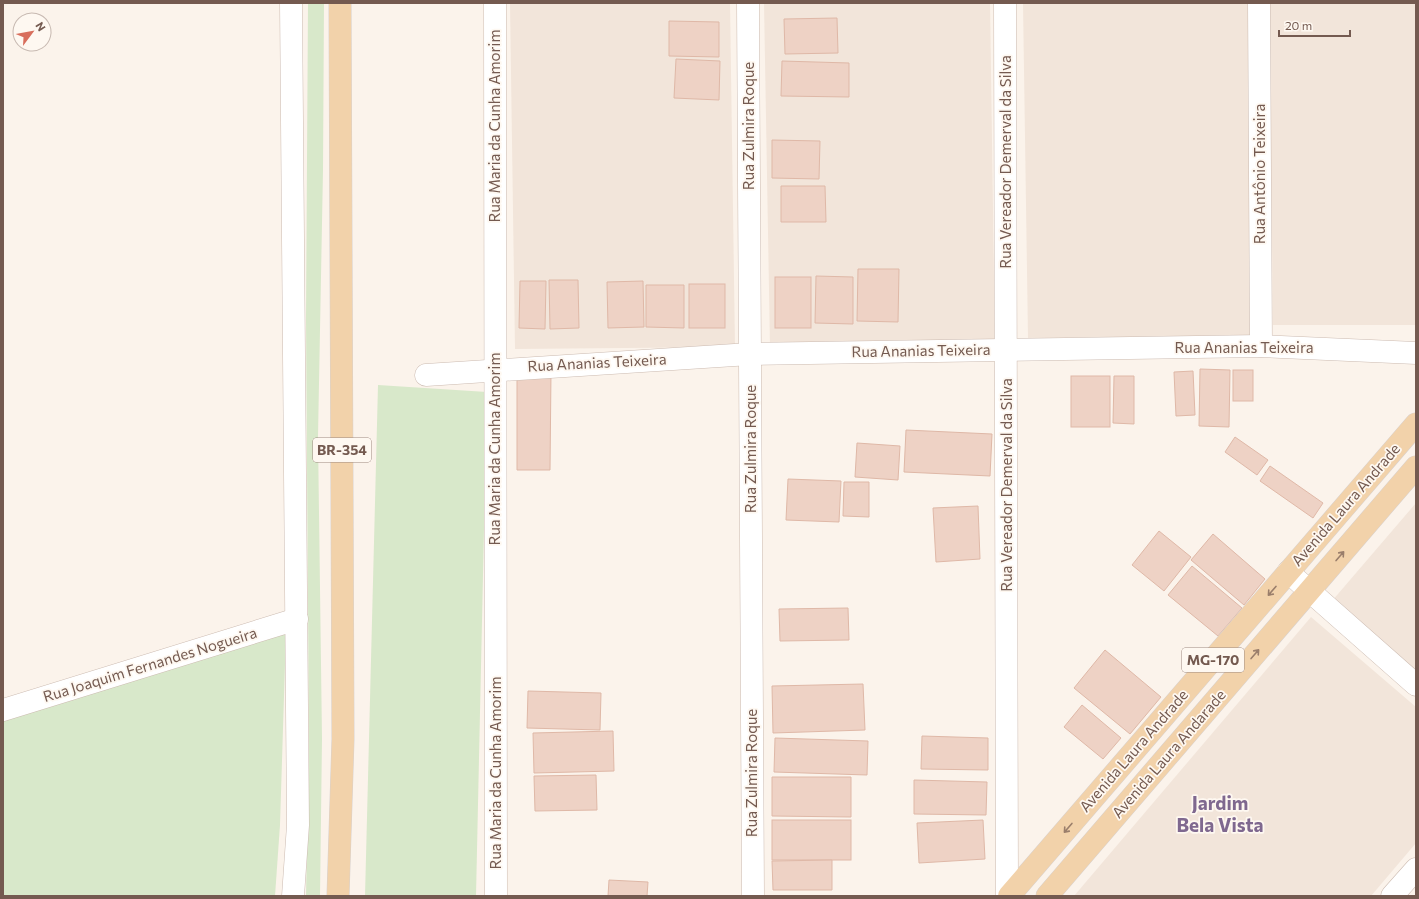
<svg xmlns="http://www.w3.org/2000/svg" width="1419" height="899" viewBox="0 0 1419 899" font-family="Commissioner,sans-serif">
  <rect width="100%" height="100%" fill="#fbf3eb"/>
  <g fill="#f2e5da">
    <path d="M510,3H730L735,347L515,349Z"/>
    <path d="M764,3H990L995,345L770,347Z"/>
    <path d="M1023,3H1249L1254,336L1028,338Z"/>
    <path d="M1269,3H1416V325H1273Z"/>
    <path d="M1416,503V673L1332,601Z"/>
    <path d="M1311,617L1416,707V843L1371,896H1074Z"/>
  </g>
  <g fill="#d8e8ca">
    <path d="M308,3H324L323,170L318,437L322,739L320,896H306L309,747L306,319Z"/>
    <path d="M378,385L487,392L476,896H365Z"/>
    <path d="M286,632L280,825L275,896H3V720Z"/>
  </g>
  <g fill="#eed2c5" stroke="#dfb8a7">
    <path d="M837,18L838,53L785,54L784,19Z"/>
    <path d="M669,21L719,22V57L669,56Z"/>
    <path d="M676,59L720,61L719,100L674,98Z"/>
    <path d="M782,61L849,63V97L781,96Z"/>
    <path d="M772,140L820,141L819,179L772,178Z"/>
    <path d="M781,186H825L826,222H781Z"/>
    <path d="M858,269H899L898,322L857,321Z"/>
    <path d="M816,276L853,277V324L815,323Z"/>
    <rect x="775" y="277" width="36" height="51"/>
    <path d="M549,280H578L579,328L550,329Z"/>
    <path d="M520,281H546L545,329L519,328Z"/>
    <path d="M643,281L644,327L608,328L607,282Z"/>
    <rect x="689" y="284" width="36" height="44"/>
    <path d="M646,285H684V328L646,327Z"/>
    <path d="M1200,369L1230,370L1229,427L1199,426Z"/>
    <rect x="1233" y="370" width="20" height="31"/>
    <path d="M517,371H551L550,470H517Z"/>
    <path d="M1193,371L1195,415L1176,416L1174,372Z"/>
    <rect x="1071" y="376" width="39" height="51"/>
    <path d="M1114,376H1134V424L1113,423Z"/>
    <path d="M906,430L992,434L990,476L904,472Z"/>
    <path d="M1235,437L1268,460L1257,475L1225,452Z"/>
    <path d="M857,443L900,446L898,480L855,477Z"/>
    <path d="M1270,466L1323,503L1313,518L1260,481Z"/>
    <path d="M788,479L841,481L839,522L786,520Z"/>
    <path d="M844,482H869V517L843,516Z"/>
    <path d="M978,506L980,559L936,562L933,508Z"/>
    <path d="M1159,531L1191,557L1164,591L1132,565Z"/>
    <path d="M1213,534L1265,579L1244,605L1191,560Z"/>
    <path d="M1192,566L1242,608L1218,636L1168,595Z"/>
    <path d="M848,608L849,640L780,641L779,609Z"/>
    <path d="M1105,650L1161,697L1130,734L1074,688Z"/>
    <path d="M863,684L865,730L773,733L772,686Z"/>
    <path d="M528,691L601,693L600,730L527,728Z"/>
    <path d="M1082,705L1121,738L1103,759L1064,727Z"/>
    <path d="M613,731L614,771L534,773L533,733Z"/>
    <path d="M922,736L988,738V770L921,769Z"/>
    <path d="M775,738L868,741L867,775L774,772Z"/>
    <path d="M596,775L597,810L535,811L534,776Z"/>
    <path d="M772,777H851V817L772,816Z"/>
    <path d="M914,780L987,782L986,815L914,814Z"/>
    <rect x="772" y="820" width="79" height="40"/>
    <path d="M983,820L985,859L919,863L917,823Z"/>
    <path d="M832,860V890H773L772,861Z"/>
    <path d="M609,880L648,882L647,896H608Z"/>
  </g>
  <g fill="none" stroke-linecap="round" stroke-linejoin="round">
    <g stroke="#ccbbb1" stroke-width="23">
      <g id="minor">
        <path d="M291,3L298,825L293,896"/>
        <path d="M495,3L496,896"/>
        <path d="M748,3L753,896"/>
        <path d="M1005,3L1007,896"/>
        <path d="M1259,3L1261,346"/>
        <path d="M426,375L750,354L1261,346L1416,353"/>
        <path d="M1288,572L1416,685"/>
        <path d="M3,710L297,619"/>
        <path d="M1392,896L1416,869"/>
      </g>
    </g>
    <g stroke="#d8d1ce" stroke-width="23">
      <g id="major">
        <path d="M338,896L343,739L340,3"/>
        <path d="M1009,896L1416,424"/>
        <path d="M1047,896L1416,467"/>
      </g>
    </g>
    <use href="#minor" stroke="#fff" stroke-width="22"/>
    <use href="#major" stroke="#f2d2aa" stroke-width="22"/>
  </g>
  <defs><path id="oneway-shaft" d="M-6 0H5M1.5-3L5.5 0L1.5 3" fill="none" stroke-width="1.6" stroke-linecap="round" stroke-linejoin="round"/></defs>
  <g stroke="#9a7e6b">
    <use href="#oneway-shaft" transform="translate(1340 556) rotate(-49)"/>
    <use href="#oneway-shaft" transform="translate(1272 591) rotate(131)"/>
    <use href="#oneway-shaft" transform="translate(1255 654) rotate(-49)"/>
    <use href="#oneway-shaft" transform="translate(1068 828) rotate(131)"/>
  </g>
  <g text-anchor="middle" stroke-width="3.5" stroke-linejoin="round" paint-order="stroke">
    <g fill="#fef8f1" stroke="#9d8980" stroke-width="1">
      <rect x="313" y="438" width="58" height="24" rx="3"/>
      <rect x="1182" y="648" width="62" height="24" rx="3"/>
    </g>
    <g font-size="14" font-weight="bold" fill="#745a50">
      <text x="342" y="455">BR-354</text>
      <text x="1213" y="665">MG-170</text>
    </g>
    <g font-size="15" fill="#745a50" stroke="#fef8f1">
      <text transform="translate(495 126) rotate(-90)" y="5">Rua Maria da Cunha Amorim</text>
      <text transform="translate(749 126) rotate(-90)" y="5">Rua Zulmira Roque</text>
      <text transform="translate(1006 162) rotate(-90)" y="5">Rua Vereador Demerval da Silva</text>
      <text transform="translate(1260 174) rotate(-90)" y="5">Rua Antônio Teixeira</text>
      <text x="1244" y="353">Rua Ananias Teixeira</text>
      <text transform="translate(921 351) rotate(-1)" y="5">Rua Ananias Teixeira</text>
      <text transform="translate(597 363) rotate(-3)" y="5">Rua Ananias Teixeira</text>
      <text transform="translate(495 449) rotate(-90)" y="5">Rua Maria da Cunha Amorim</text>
      <text transform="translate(751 449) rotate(-90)" y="5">Rua Zulmira Roque</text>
      <text transform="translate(1007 485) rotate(-90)" y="5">Rua Vereador Demerval da Silva</text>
      <text transform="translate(1346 505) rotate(-49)" y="5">Avenida Laura Andrade</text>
      <text transform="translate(150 665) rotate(-17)" y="5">Rua Joaquim Fernandes Nogueira</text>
      <text transform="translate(1134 751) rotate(-49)" y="5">Avenida Laura Andrade</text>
      <text transform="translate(1169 754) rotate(-49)" y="5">Avenida Laura Andarade</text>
      <text transform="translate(496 773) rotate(-90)" y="5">Rua Maria da Cunha Amorim</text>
      <text transform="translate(752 773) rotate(-90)" y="5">Rua Zulmira Roque</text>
    </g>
    <g font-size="19" font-weight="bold" fill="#7f688f" stroke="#fef8f1">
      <text x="1220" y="810">Jardim<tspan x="1220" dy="22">Bela Vista</tspan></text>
    </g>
  </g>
  <rect width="1419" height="899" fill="none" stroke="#745a50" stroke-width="8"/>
  <g transform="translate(32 32) rotate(58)"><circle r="19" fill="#fef8f1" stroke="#c7b9b1"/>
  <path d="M0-3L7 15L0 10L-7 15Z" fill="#d86e5c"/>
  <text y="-6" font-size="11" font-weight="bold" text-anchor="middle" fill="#745a50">N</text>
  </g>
  <path d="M1279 30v6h71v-6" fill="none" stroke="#745a50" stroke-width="2"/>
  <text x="1285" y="30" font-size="12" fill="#745a50" stroke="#fef8f1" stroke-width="3" paint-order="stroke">20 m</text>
</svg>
